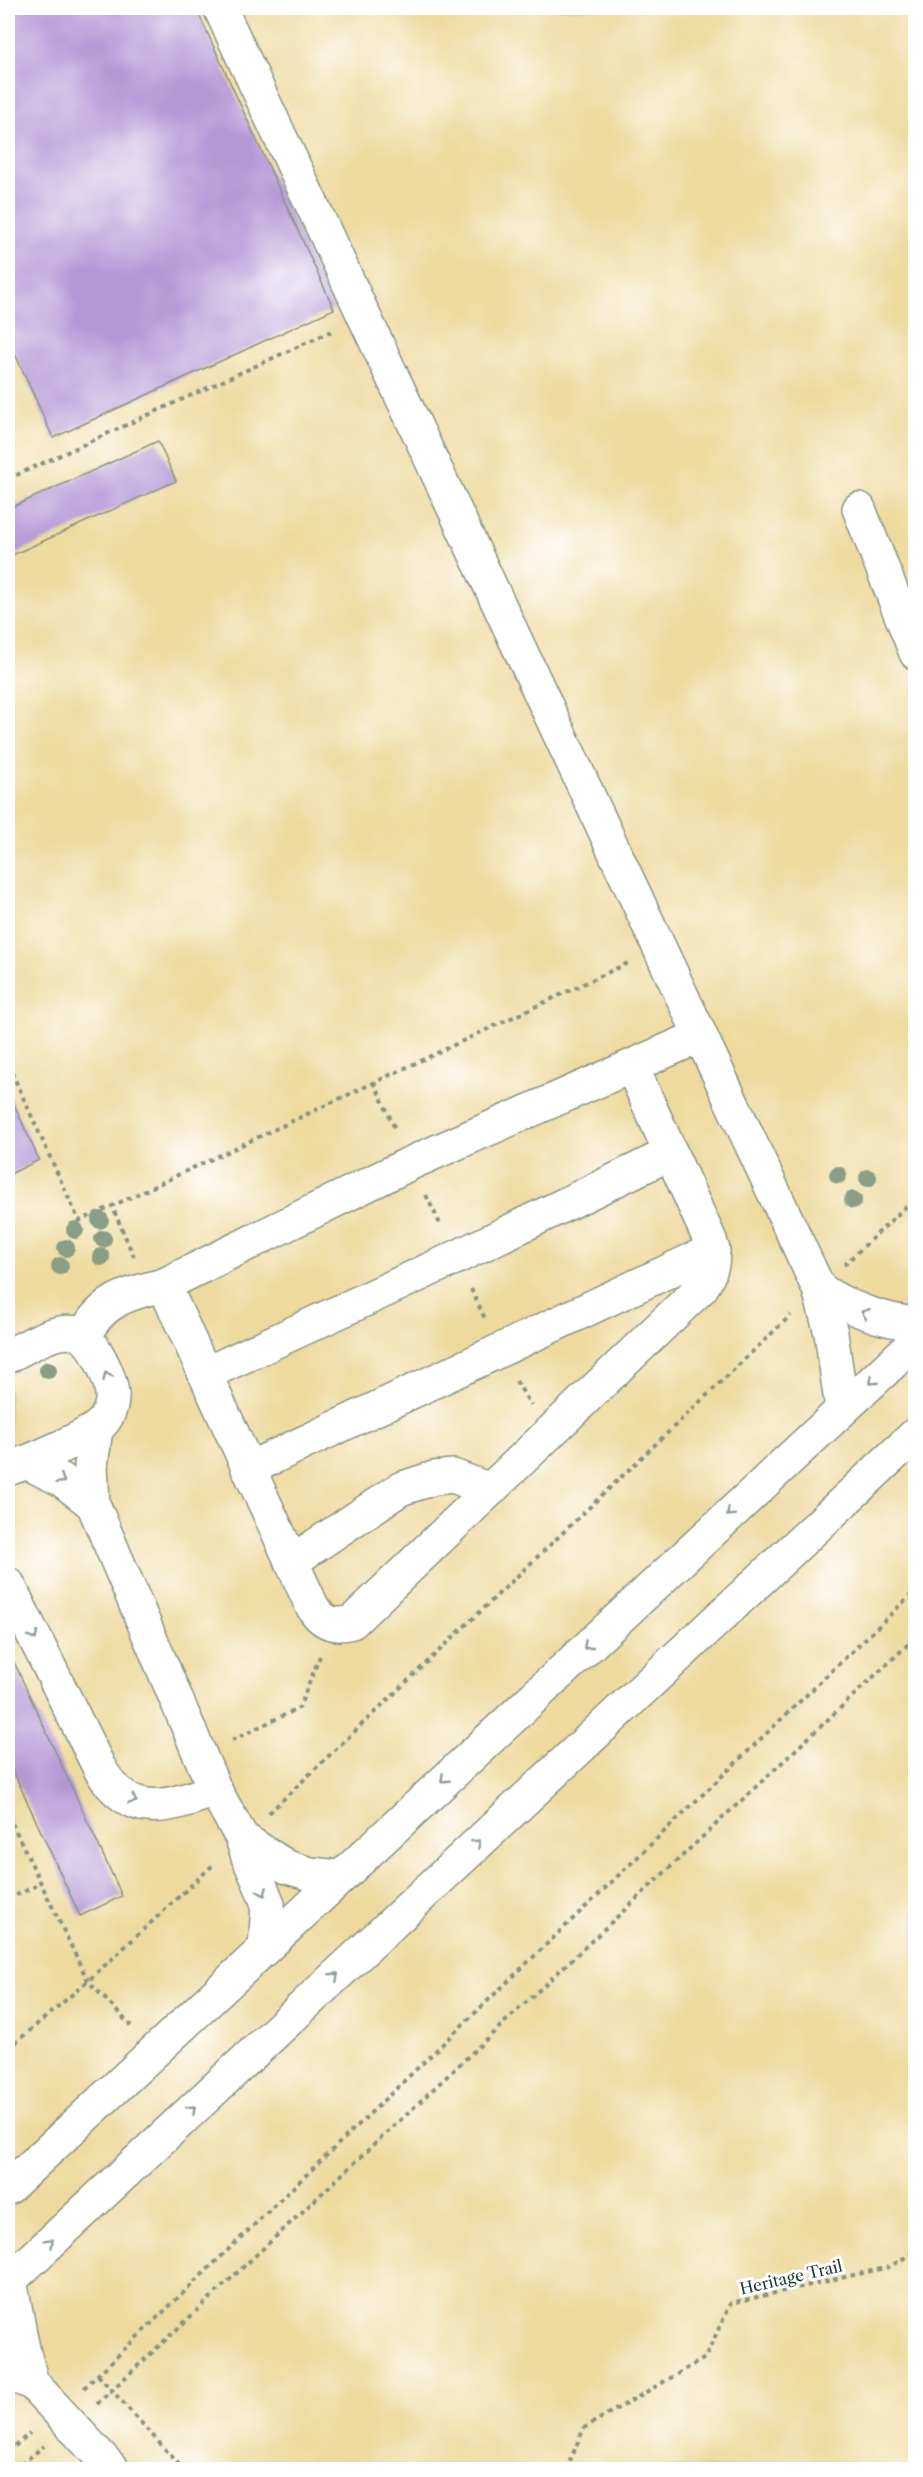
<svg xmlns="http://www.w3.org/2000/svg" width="923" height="2477" viewBox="0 0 923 2477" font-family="'Libre Caslon Text',serif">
  <rect width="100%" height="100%" fill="#fff"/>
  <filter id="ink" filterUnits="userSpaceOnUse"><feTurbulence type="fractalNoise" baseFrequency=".0167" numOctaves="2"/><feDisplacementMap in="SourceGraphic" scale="12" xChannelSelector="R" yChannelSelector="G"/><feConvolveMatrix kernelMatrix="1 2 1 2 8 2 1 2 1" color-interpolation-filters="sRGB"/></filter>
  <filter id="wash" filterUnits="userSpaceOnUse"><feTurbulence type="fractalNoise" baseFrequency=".008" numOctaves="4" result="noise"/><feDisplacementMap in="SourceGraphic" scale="24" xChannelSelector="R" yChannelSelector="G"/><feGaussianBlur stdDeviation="1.35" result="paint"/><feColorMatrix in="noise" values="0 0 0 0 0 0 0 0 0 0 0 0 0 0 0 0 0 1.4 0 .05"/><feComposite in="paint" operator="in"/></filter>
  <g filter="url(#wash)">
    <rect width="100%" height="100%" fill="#f1e9d1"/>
    <rect fill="#eeda9e" stroke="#868c69" stroke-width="1.5" x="8" y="8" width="907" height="2461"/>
    <g id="blocks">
      <g fill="#b498d6">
        <path d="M8,8H196L334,309L53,438L8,338Z"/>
        <path d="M158,441L176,481L8,557V509Z"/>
        <path d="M8,1091L39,1160L8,1175Z"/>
        <path d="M8,1649L122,1896L80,1916L8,1760Z"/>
      </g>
    </g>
  </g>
  <g filter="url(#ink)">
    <use href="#blocks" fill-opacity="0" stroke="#889382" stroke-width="1.5"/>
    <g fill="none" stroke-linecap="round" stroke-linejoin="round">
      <g stroke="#889382" stroke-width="36">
        <g id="minor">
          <path d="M220,8L819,1289L831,1333L842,1409"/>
          <path d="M859,509L916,653"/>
          <path d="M164,1285L312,1606C322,1623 334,1627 352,1622L702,1287C712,1271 716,1258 710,1240L632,1067"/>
          <path d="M819,1289C849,1309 879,1320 916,1324"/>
          <path d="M84,1336C101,1301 128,1293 164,1285L411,1163L700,1036"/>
          <path d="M8,1356C27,1347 54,1328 76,1333C93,1337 111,1378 112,1394C113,1404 109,1415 102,1423C90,1436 26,1463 8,1469"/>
          <path d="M205,1374L457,1257L671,1153"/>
          <path d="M96,1429L91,1466L93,1504L215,1790L242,1838L248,1857L260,1884L268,1904L265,1948"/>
          <path d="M26,1462L62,1480L93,1504"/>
          <path d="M248,1469L713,1250"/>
          <path d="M291,1562L400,1489L434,1478L453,1476L490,1490"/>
          <path d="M8,1584L100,1769C131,1821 167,1807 215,1790"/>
          <path d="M242,1838L287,1867L311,1874L339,1877"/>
          <path d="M10,2280L23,2349L32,2383"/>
          <path d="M8,2374L32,2383L113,2470"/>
        </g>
      </g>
      <g stroke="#889382" stroke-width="36">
        <g id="major">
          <path d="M8,2188L916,1341"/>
          <path d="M8,2282L916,1434"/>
        </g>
      </g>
      <g stroke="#889382" stroke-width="4" stroke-dasharray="4.5 4.5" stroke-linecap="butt">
        <path d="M8,479L332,331"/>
        <path d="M8,1064L79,1221L112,1206"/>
        <path d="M374,1082L396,1131"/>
        <path d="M426,1195L441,1226"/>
        <path d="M134,1257L112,1206L628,963"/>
        <path d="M844,1265L916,1197"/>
        <path d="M471,1289L486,1321"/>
        <path d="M516,1381L531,1405"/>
        <path d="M232,1740L299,1708L320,1656"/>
        <path d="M269,1813L791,1315"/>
        <path d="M8,1815L88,1981L131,2026"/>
        <path d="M8,1899L40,1884"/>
        <path d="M8,2049L88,1981L213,1865"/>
        <path d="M98,2375L184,2470"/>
        <path d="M84,2388L916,1590"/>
        <path d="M97,2404L916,1637"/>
        <path d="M8,2452L30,2433"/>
        <path d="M14,2470L44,2446"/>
        <path d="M566,2470L584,2428L705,2358L731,2303L889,2267L916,2251"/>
      </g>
      <use href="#minor" stroke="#fff" stroke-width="33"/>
      <use href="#major" stroke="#fff" stroke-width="33"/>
    </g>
    <g fill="#8a9e86">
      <circle cx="838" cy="1175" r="9"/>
      <circle cx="868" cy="1178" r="9"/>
      <circle cx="853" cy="1200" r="9"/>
      <circle cx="100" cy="1220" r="9"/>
      <circle cx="75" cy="1230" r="9"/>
      <circle cx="103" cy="1239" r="9"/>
      <circle cx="66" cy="1248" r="9"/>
      <circle cx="101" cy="1257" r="9"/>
      <circle cx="60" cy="1266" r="9"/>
      <circle cx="48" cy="1370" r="9"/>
    </g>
    <defs><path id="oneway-chevron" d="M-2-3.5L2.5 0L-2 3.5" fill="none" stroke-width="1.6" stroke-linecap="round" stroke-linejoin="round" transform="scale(1.5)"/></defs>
    <g stroke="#8f9e9a">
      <use href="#oneway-chevron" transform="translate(865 1313) rotate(-160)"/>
      <use href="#oneway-chevron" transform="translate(107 1376) rotate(-114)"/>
      <use href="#oneway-chevron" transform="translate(873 1381) rotate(137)"/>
      <use href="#oneway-chevron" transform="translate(61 1480) rotate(32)"/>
      <use href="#oneway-chevron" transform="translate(730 1513) rotate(137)"/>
      <use href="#oneway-chevron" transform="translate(34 1636) rotate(63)"/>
      <use href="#oneway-chevron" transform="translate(587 1646) rotate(137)"/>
      <use href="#oneway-chevron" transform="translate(444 1779) rotate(137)"/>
      <use href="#oneway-chevron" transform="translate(133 1800) rotate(24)"/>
      <use href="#oneway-chevron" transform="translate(477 1843) rotate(-43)"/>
      <use href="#oneway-chevron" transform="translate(263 1892) rotate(68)"/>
      <use href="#oneway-chevron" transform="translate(335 1976) rotate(-43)"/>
      <use href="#oneway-chevron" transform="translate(192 2109) rotate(-43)"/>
      <use href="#oneway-chevron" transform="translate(50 2242) rotate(-44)"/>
    </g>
  </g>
  <g text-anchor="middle" stroke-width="6" stroke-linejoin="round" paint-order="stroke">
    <g font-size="16" fill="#1f3d34" stroke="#fff">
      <text transform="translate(791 2277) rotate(-13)" y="6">Heritage Trail</text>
    </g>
  </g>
  <rect width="923" height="2477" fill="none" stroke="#fff" stroke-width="30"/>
</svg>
